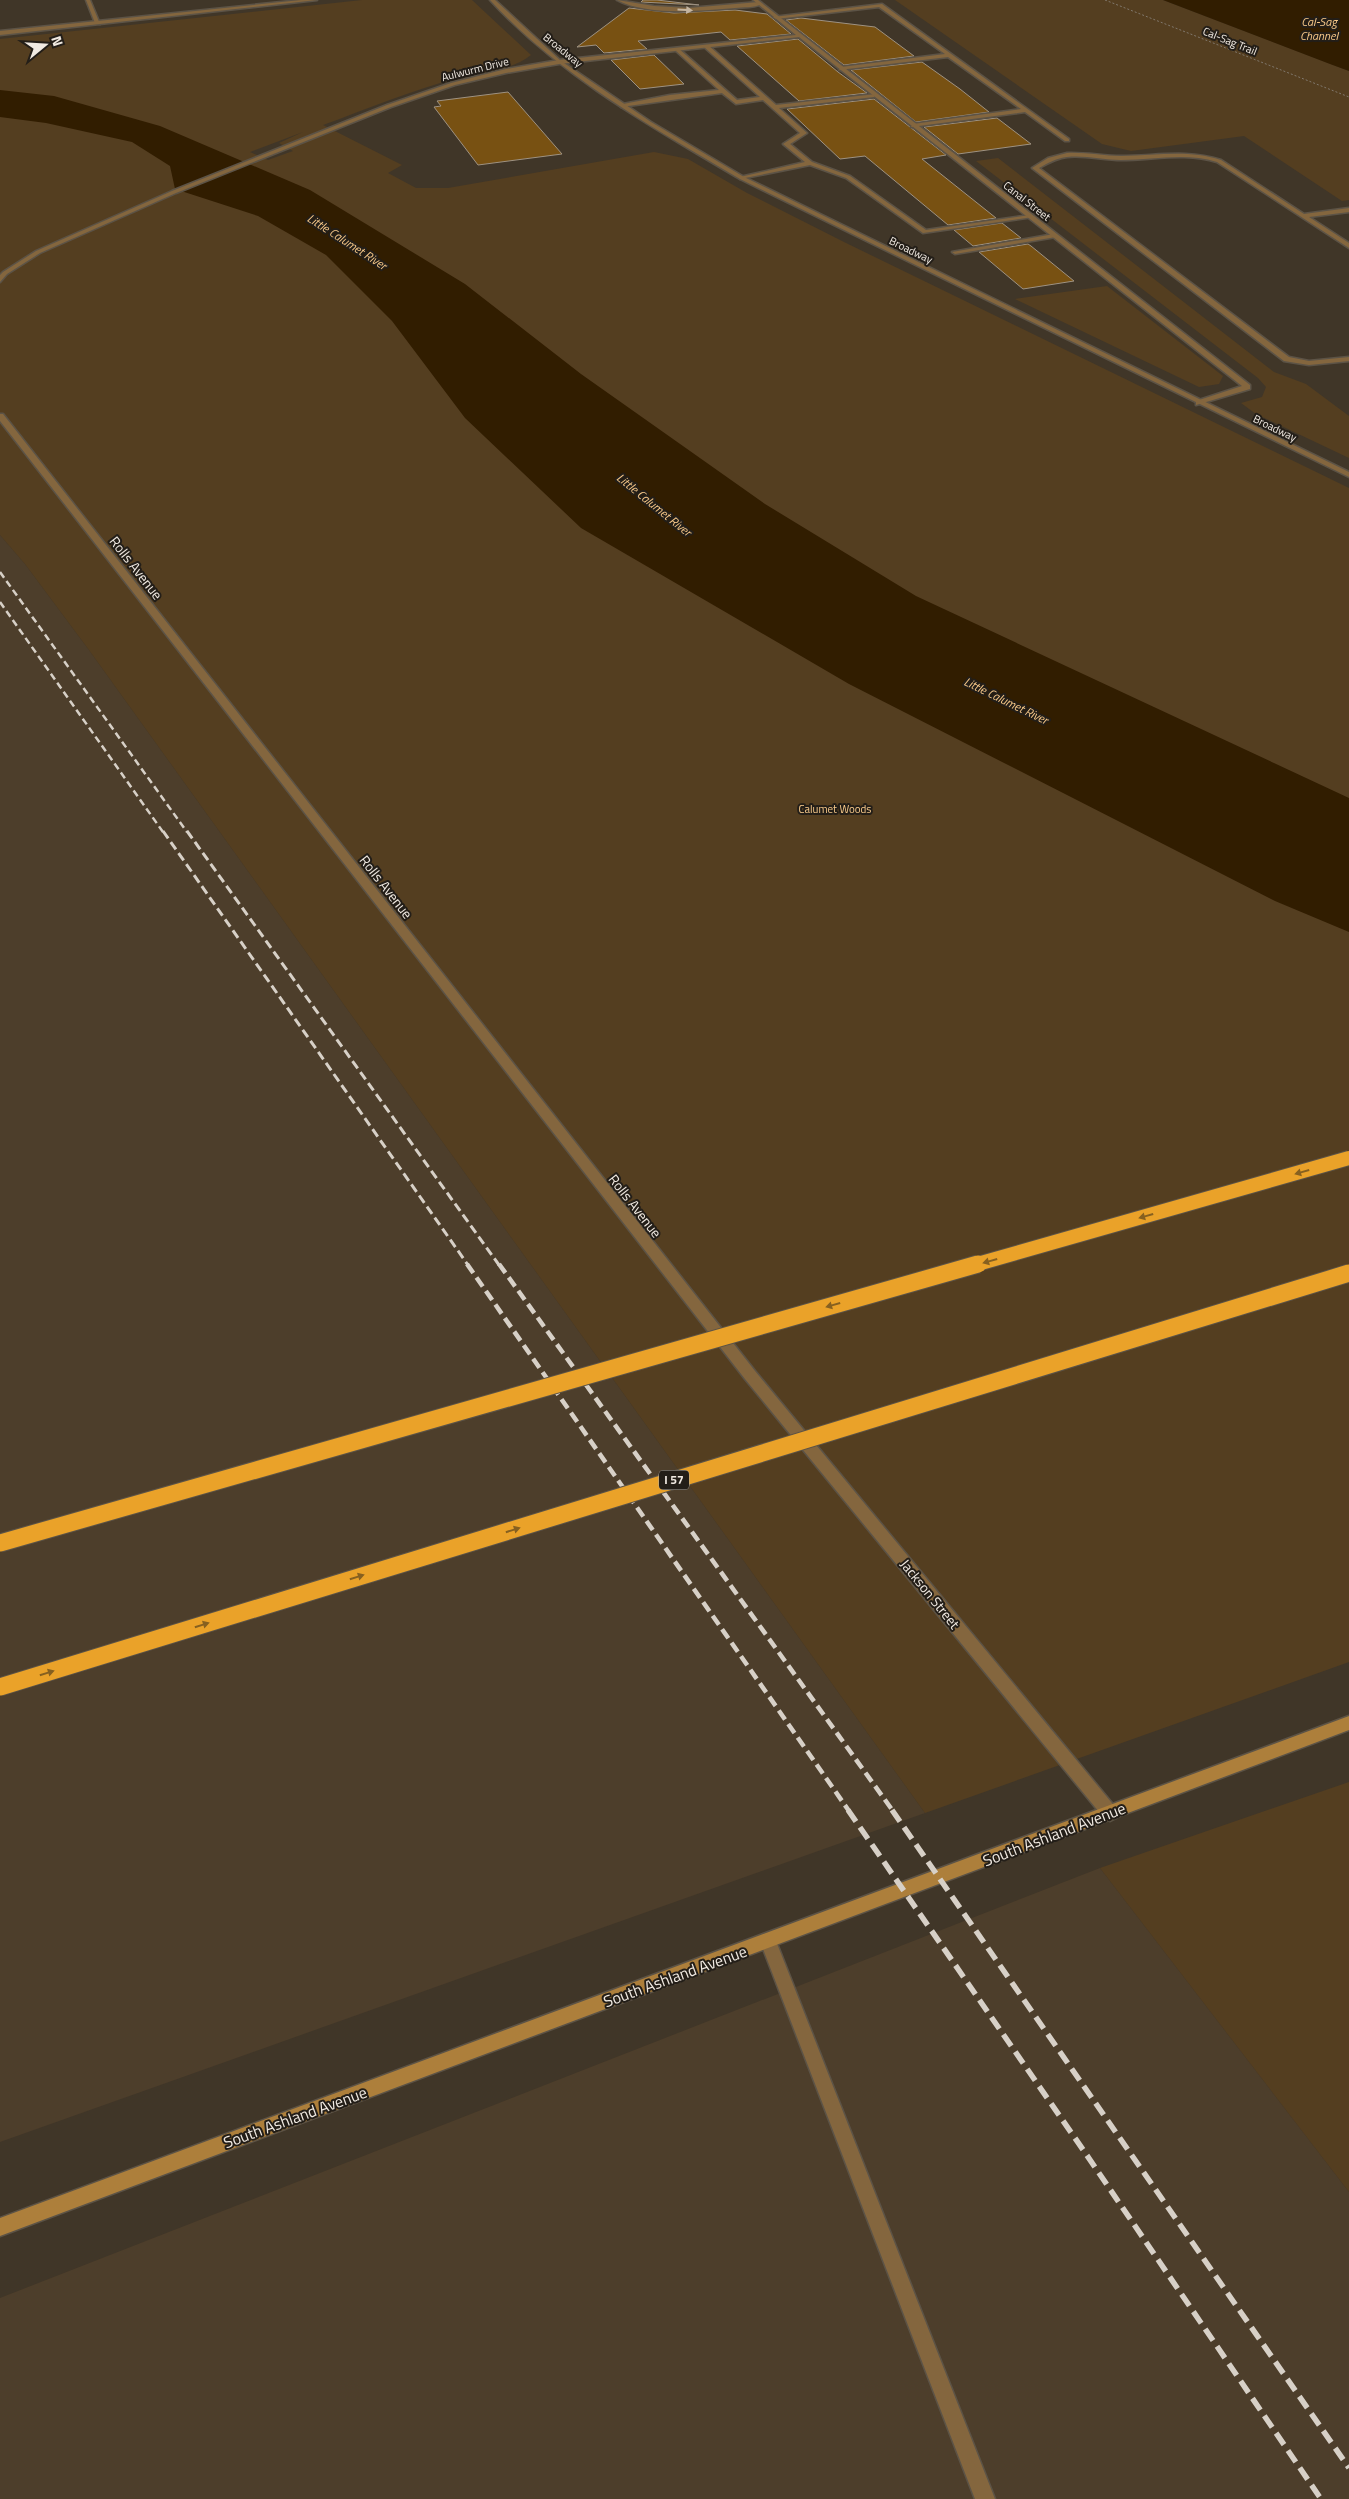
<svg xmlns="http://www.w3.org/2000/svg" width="1349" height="2499" viewBox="0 0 1349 2499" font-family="'Titillium Web',sans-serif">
  <rect width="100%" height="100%" fill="#403628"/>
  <g fill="#4d3e2b">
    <path d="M0,535L25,564L89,650L925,1813L0,2142Z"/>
    <path d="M1100,1868L1349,2192V2499H0V2298Z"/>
  </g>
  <g fill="#543e20" fill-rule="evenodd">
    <path d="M362,0H472L531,55C511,71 482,71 458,78C412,90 367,109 323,125L402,165L388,173L416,188H448L654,152L688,159L747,193L844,242L1349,488V1662L925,1813L89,650L25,564L0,535V39ZM303,132L279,143L293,151L268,160L250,152Z"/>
    <path d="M895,0H1163L1349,71V200L1342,201L1244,136L1131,151L1102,144Z"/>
    <path d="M998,158L1274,372L1306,384L1349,416V458L1256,414L1241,403L1262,397L1266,387L1258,378L976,161Z"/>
    <path d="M1107,286L1223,376L1219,384L1199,387L1015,299Z"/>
    <path d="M1349,1782V2192L1100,1868Z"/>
  </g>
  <g fill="#311d00">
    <path d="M1163,0H1349V71L1330,64Z"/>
    <path d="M0,90L54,96L160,126L310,190L465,284L581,374L765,504L916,596L1349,798V932L1275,901L849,684L581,528L465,418L392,321L326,255L258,216L175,189L170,166L132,142L46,123L0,117Z"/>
  </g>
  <g fill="#785112" stroke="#9e9282">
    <path d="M643,0H657L699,5L641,2Z"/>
    <path d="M629,8L674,13L735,10L767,14L791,34L730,40L721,32L638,41L647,49L604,53L596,45L577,47Z"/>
    <path d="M801,18L875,27L914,56L844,65L786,20Z"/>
    <path d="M798,39L838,72L867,93L799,101L737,46Z"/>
    <path d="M654,55L684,84L640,89L611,60Z"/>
    <path d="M922,62L960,89L989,112L916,122L851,70Z"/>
    <path d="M508,92L562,154L478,165L434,107L441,106L437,101Z"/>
    <path d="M874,99L946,155L922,159L996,218L948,225L865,156L840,159L787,109Z"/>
    <path d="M997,118L1031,144L958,154L924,127Z"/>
    <path d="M1002,223L1021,238L973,246L954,230Z"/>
    <path d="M1028,244L1031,246L1074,281L1023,289L979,252Z"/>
  </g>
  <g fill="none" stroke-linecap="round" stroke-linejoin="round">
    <g stroke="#5c5346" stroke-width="3">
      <g id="service">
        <path d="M86,0H90L100,24L95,23Z"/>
        <path d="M617,0L654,6L689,8L759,2L762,4C754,8 743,7 735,8C701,11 647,16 617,0Z"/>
        <path d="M882,4L1069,139V141H1065L1025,112L911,127L913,124L1021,109L948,57L839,70L841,67L945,54L879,7L776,19L773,17Z"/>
        <path d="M704,45H708L776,105L876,94L874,97L779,108L807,133L790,144L812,162L850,176L926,230L1030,215L1033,217L923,233L846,178L810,165L740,179V177L805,162L783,144L800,133L763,100L736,104L722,93L621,107L623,104L670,95L719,90L676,51L678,48L737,100L760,97L704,47Z"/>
        <path d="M1054,234L1056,237L955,254L952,252Z"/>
        <path d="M768,1933L774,1935L776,1941L995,2499H975L760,1941L762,1935Z"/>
      </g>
    </g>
    <g stroke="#5c5346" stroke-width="3">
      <g id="minor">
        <path d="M301,0H317L0,35V31Z"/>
        <path d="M753,0H758L1250,385V389L1196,405V401L1242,386L799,37L559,64L506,73L455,85L391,107L176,193L40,253L7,274L0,282V275L3,272L36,251L172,191L387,105L451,83L506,69L559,60L796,35Z"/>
        <path d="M1067,153C1085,152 1103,156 1121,156C1156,156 1187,149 1221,160L1304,214L1349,208V212L1309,217L1349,243V248L1217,162C1185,152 1154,160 1121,160C1103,160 1085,155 1067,157C1057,158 1048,163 1039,168L1289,357L1309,361L1349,357V361L1309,365L1284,361L1032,168L1048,158Z"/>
        <path d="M0,414H3L755,1371L1116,1808L1118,1813L1116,1818L1110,1821L1104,1818L745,1379L0,421Z"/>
      </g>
    </g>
    <g stroke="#5c5346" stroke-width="3">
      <path id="tertiary" d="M490,0H495L561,61L651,122L744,177L1349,472V477L740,179C652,127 560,76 490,0Z"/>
    </g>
    <g stroke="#5c5346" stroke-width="3">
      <path id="secondary" d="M1349,1716V1730L0,2236V2218Z"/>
    </g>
    <path stroke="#81786d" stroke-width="1" stroke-dasharray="2 2" stroke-linecap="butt" d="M1105,0L1349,97"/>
    <use href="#service" fill="#84663e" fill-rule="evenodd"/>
    <use href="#minor" fill="#84663e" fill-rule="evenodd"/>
    <use href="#tertiary" fill="#84663e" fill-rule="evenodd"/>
    <use href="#secondary" fill="#ad7f3b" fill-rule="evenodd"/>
    <g stroke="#d7d0c7" stroke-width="2.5" stroke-dasharray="7 4" stroke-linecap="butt">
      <path d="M0,572L187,832"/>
      <path d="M0,602L163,832"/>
    </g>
    <g stroke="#d7d0c7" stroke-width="3" stroke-dasharray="9 4.5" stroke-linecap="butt">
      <path d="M163,831L468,1265"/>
      <path d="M187,831L499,1265"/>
    </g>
    <g stroke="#d7d0c7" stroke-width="4.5" stroke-dasharray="11 5.5" stroke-linecap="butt">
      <path d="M467,1264L849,1811"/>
      <path d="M499,1264L893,1811"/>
    </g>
    <g stroke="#d7d0c7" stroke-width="5.5" stroke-dasharray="14 7" stroke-linecap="butt">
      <path d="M848,1810L1086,2154L1321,2499"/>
      <path d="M892,1810L1349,2468"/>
    </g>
    <g stroke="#5c5346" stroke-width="16" stroke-linecap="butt">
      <path id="motorway-bridge-far1" d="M974,1265L1349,1158"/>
    </g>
    <g stroke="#5c5346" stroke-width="19" stroke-linecap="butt">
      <g id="motorway-bridge">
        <path d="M0,1543L978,1264"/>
        <path d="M0,1687L1349,1273"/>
      </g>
    </g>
    <use href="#motorway-bridge-far1" stroke="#eaa229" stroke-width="14"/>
    <use href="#motorway-bridge" stroke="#eaa229" stroke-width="17"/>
  </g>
  <defs><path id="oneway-solid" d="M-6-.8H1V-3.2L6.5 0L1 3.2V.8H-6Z" transform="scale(1.25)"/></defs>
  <use fill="#c5b5a0" href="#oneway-solid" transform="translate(685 10) rotate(4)"/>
  <g fill="#866020">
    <use href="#oneway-solid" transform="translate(1302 1172) rotate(164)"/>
    <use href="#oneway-solid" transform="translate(1146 1216) rotate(164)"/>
    <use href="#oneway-solid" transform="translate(990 1261) rotate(164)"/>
    <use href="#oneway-solid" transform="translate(833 1305) rotate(164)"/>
    <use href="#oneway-solid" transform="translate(513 1530) rotate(-17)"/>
    <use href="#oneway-solid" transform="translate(357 1577) rotate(-17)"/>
    <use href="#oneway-solid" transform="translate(202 1625) rotate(-17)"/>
    <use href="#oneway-solid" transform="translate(47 1673) rotate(-17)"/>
  </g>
  <g text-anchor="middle" stroke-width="4" stroke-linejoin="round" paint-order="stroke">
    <g font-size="11" fill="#f1eae2" stroke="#231e18">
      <text transform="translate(1230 41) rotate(22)" y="4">Cal-Sag Trail</text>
      <text transform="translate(563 50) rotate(39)" y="4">Broadway</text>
      <text transform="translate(475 69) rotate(-14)" y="4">Aulwurm Drive</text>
      <text transform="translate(1027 201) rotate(38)" y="4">Canal Street</text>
      <text transform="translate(911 250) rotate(26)" y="4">Broadway</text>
      <text transform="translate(1275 428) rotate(26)" y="4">Broadway</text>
    </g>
    <g font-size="11" fill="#fbcc8c" stroke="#231e18">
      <text x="835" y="813">Calumet Woods</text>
    </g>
    <g font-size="12" font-style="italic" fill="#f7c888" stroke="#231e18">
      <text x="1319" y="26">Cal-Sag<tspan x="1319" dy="14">Channel</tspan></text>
      <text transform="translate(347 242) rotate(33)" y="4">Little Calumet River</text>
      <text transform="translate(654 505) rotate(39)" y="4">Little Calumet River</text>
      <text transform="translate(1006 701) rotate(26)" y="4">Little Calumet River</text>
    </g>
    <rect fill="#231e18" stroke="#b3ada5" stroke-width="1" x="659" y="1470.5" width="30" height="19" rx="4"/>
    <g font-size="12" font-weight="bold" fill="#f1eae2">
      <text x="674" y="1484">I 57</text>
    </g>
    <g font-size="14" fill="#f1eae2" stroke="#231e18">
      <text transform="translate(136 568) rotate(52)" y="5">Rolls Avenue</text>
      <text transform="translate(386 887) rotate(52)" y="5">Rolls Avenue</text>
      <text transform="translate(635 1206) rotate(52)" y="5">Rolls Avenue</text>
      <text transform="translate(930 1594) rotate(51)" y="5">Jackson Street</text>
    </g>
    <g font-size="16" fill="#f1eae2" stroke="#231e18">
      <text transform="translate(1054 1834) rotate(-21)" y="6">South Ashland Avenue</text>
      <text transform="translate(675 1976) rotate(-20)" y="6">South Ashland Avenue</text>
      <text transform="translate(295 2117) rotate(-20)" y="6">South Ashland Avenue</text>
    </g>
  </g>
  <g transform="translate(45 45) rotate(72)" stroke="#231e18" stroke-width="4" paint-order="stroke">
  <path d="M0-4L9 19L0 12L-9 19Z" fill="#f1eae2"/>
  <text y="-8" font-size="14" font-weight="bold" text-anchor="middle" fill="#f1eae2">N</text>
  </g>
</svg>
